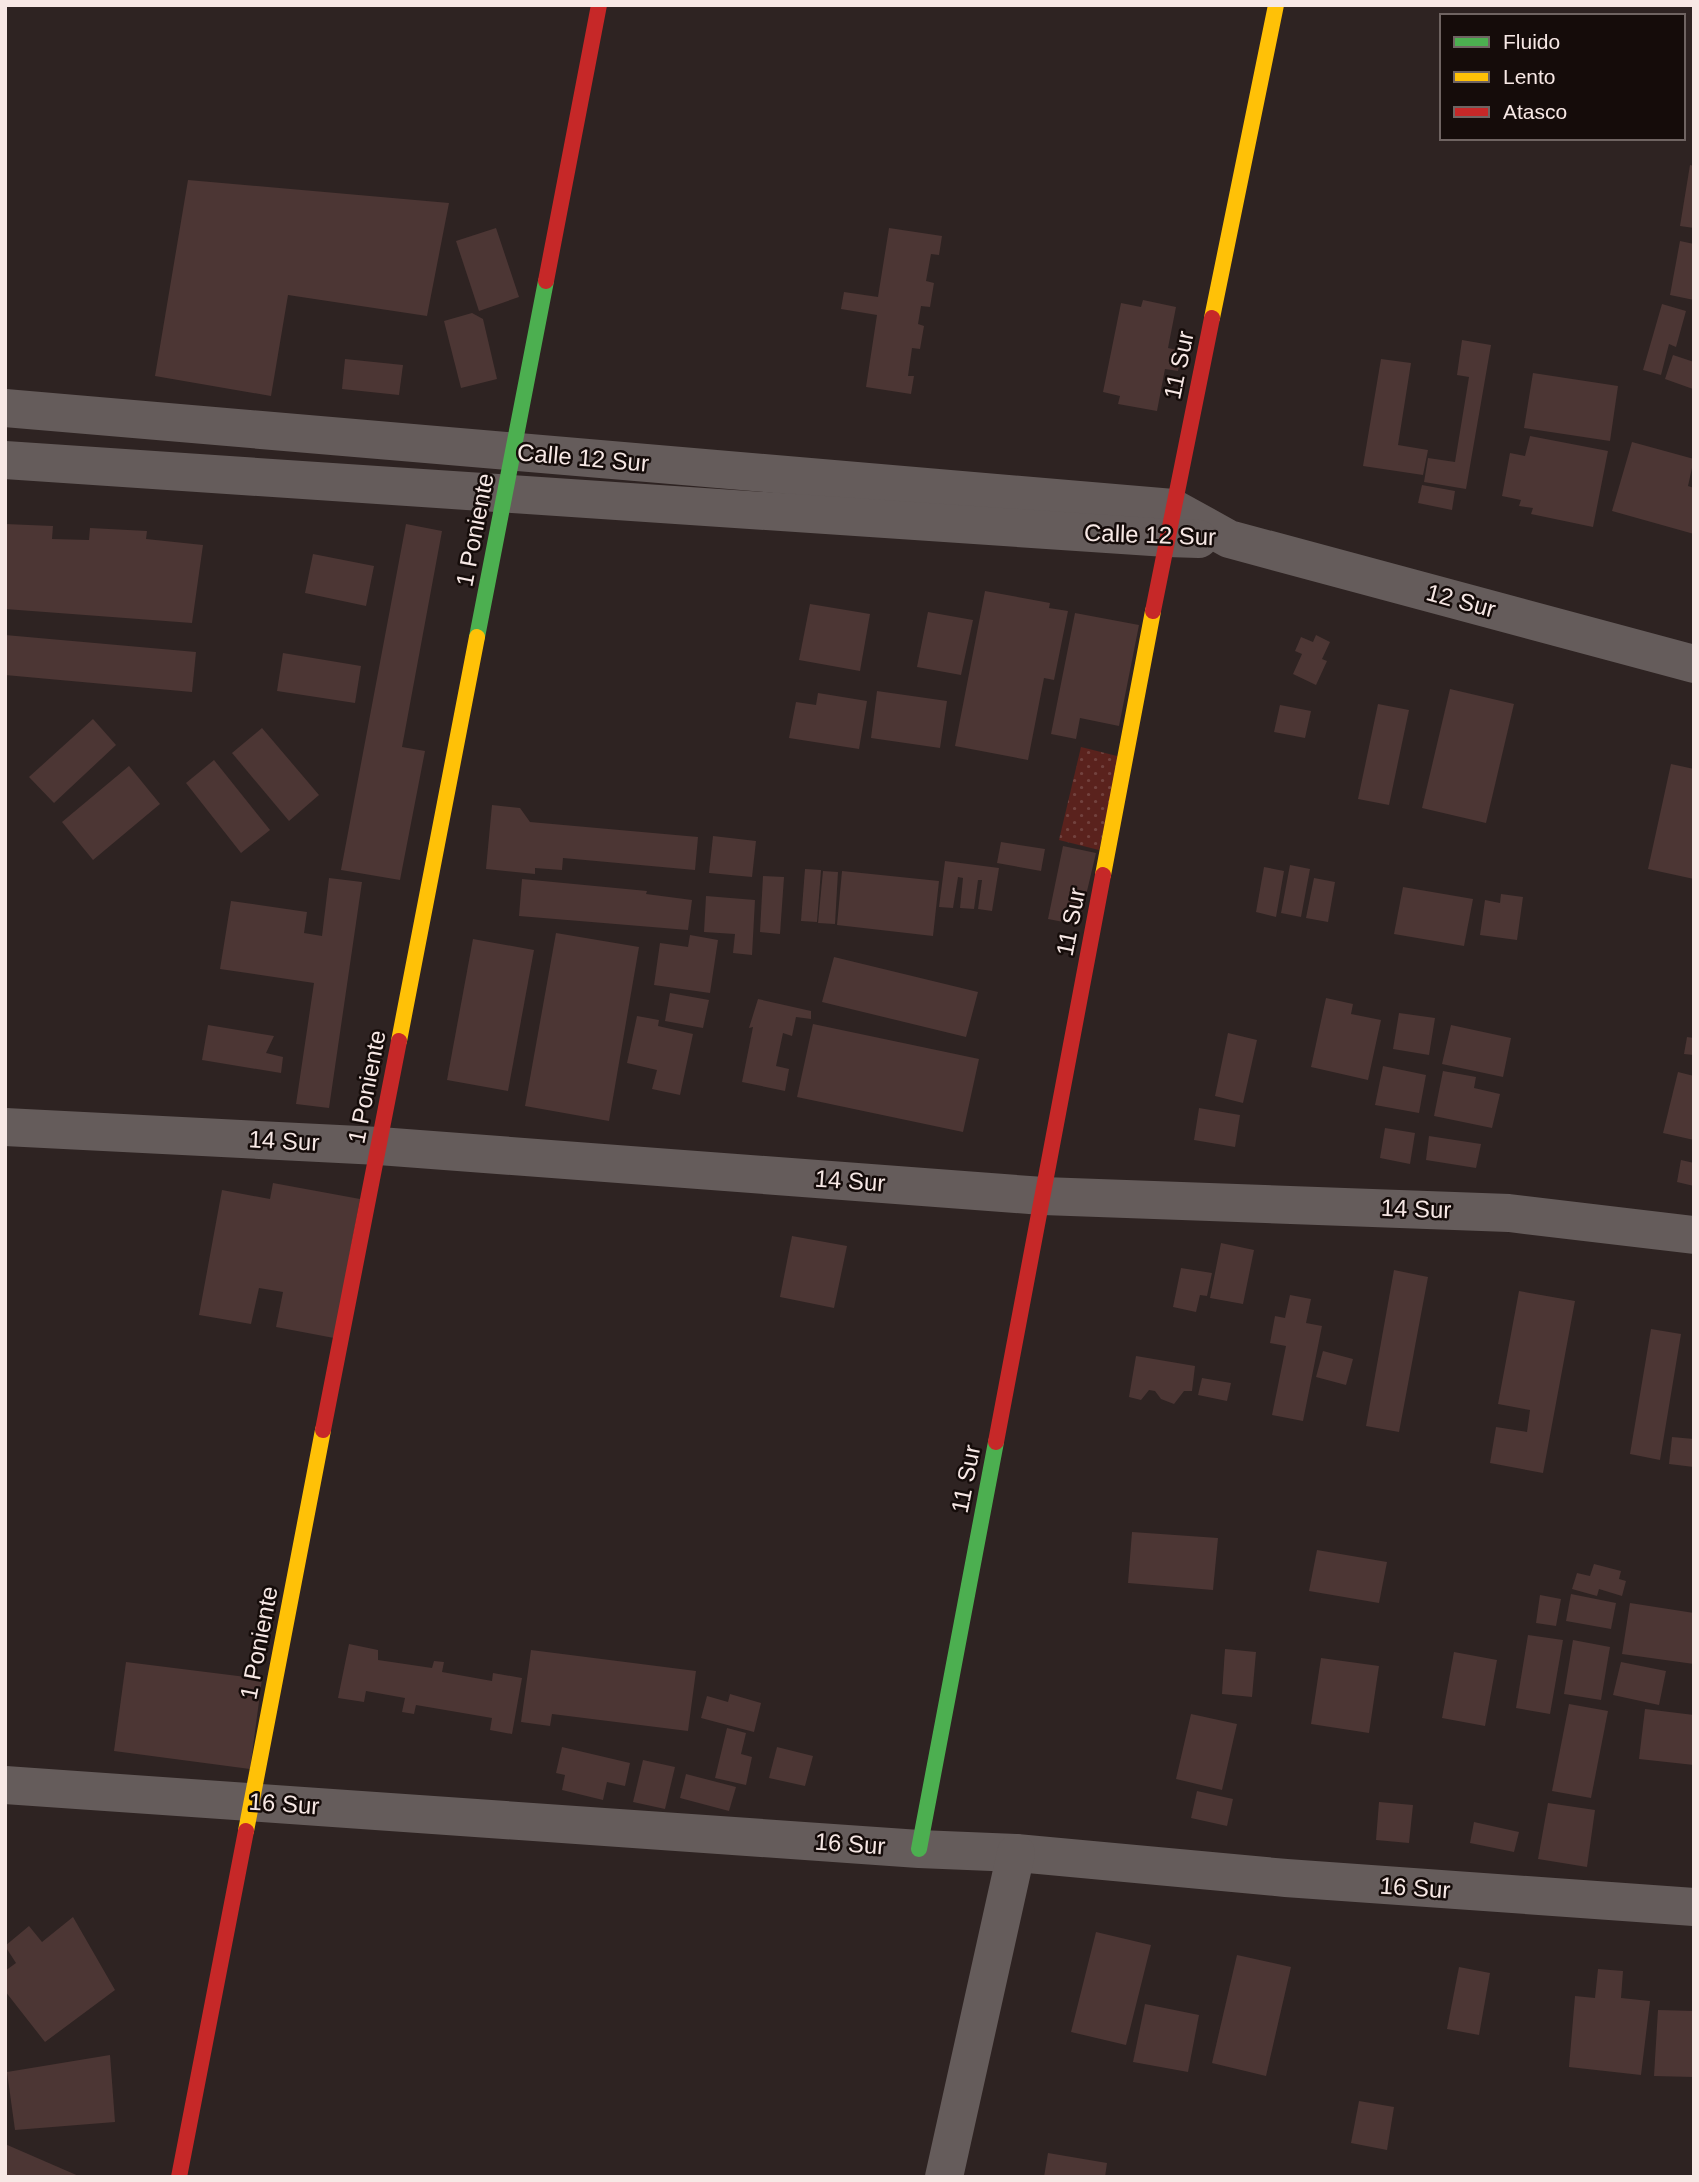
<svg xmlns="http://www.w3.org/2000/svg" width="1699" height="2182" viewBox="0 0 1699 2182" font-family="Arial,sans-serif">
  <defs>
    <pattern id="grass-dots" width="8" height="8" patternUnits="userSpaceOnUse" patternTransform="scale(1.75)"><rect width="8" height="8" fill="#5a221d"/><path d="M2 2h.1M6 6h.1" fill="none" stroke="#72423e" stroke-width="1.8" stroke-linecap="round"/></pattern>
  </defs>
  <rect width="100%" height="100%" fill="#2e2322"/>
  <path fill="url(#grass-dots)" d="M1081,747L1121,757L1099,850L1059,840Z"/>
  <g fill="#4c3634">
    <path d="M1690,165L1694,166V228L1680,226Z"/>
    <path d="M188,180L449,203L427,316L288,295L271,396L155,376Z"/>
    <path d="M496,228L519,297L479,311L456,241Z"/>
    <path d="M889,228L942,236L939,255L931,254L926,281L934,283L930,307L921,306L918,324L924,326L920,349L912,348L908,376H914L911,394L866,387L877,315L841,309L844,292L878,297Z"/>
    <path d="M1680,241L1694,244V300L1670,295Z"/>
    <path d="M1143,300L1176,307L1168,348L1182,351L1178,371L1165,369L1157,411L1118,404L1120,396L1103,392L1121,303L1141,307Z"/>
    <path d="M1662,304L1686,311L1676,347L1669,344L1661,375L1643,370Z"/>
    <path d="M472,313L483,319L497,379L461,388L444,321Z"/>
    <path d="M1462,340L1491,345L1466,489L1424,482L1428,458L1455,462L1469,377L1457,375Z"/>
    <path d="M1673,355L1694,362L1693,389L1665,379Z"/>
    <path d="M345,359L403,365L399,395L342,389Z"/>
    <path d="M1381,359L1411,363L1398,445L1428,450L1423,475L1363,466Z"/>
    <path d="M1533,373L1618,386L1610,441L1524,428Z"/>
    <path d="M1530,436L1608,451L1593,527L1531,514L1533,508L1519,506L1521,500L1502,496L1510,453L1525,456Z"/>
    <path d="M1632,442L1694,459L1688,486L1694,488V534L1612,511Z"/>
    <path d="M1422,485L1455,491L1452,510L1418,503Z"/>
    <path d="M5,524L53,526L52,539L89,540L90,528L147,531L146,539L203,545L192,623L5,609Z"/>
    <path d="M406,524L442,531L402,747L425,751L400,880L341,870Z"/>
    <path d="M313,554L374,566L366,606L305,593Z"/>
    <path d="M985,591L1050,603L1049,608L1068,611L1054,680L1044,678L1028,760L955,746Z"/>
    <path d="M810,604L870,614L860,671L799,660Z"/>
    <path d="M928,612L973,620L961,675L917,667Z"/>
    <path d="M1075,613L1139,625L1119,726L1080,718L1076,739L1051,734Z"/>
    <path d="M5,635L196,652L192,692L5,675Z"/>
    <path d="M1316,635L1330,642L1322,659L1327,661L1316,685L1293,674L1302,654L1295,651L1301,637L1313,642Z"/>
    <path d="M283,653L361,666L355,703L277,691Z"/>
    <path d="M1450,689L1514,704L1486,823L1422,808Z"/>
    <path d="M877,691L947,701L940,748L871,738Z"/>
    <path d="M818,693L867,701L859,749L789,738L796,702L816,705Z"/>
    <path d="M1378,704L1409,710L1389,805L1358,799Z"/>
    <path d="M1280,705L1311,711L1305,738L1274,732Z"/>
    <path d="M93,719L116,745L54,803L29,777Z"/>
    <path d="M262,728L319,795L289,821L232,753Z"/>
    <path d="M214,760L270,830L241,853L186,783Z"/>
    <path d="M1671,764L1694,769V879L1648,869Z"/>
    <path d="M129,766L160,804L93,860L62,822Z"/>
    <path d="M492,805L520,808L530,822L698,837L695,870L563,858L562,870L535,868V874L486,869Z"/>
    <path d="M713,836L756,841L752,877L709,873Z"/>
    <path d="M1001,842L1045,849L1041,871L997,863Z"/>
    <path d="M1063,846L1096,853L1079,925L1048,919Z"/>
    <path d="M945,861L999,868L992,911L978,909L982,880H978L974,909L960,908L963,878L958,877L953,908L939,907Z"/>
    <path d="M1290,865L1310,869L1301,917L1281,913Z"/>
    <path d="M1264,867L1284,871L1276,917L1256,912Z"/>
    <path d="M805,869L821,870L817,922L801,921Z"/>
    <path d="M823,871L838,872L835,924L818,923Z"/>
    <path d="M842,871L939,881L933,936L837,925Z"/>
    <path d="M763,876L784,877L780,934L760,932Z"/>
    <path d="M329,878L362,882L329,1108L296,1104L314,983L220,969L231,901L307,912L304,933L322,936Z"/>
    <path d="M1314,878L1335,882L1328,922L1306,918Z"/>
    <path d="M522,879L647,891L646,894L692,900L688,930L519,916Z"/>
    <path d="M1403,887L1473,899L1464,946L1394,934Z"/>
    <path d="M1501,894L1523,897L1517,940L1480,935L1485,900L1500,903Z"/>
    <path d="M706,896L755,900L752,955L733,953L735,934L704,932Z"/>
    <path d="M556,933L639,947L609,1121L525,1106Z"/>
    <path d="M690,935L718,940L710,993L654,985L660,943L688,947Z"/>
    <path d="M473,939L534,950L508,1091L447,1080Z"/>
    <path d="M834,957L978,992L966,1037L822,1002Z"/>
    <path d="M670,993L709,1000L703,1028L665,1021Z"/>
    <path d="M1326,998L1353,1004L1351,1014L1381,1020L1368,1080L1311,1067Z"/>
    <path d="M758,999L811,1011V1019L796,1017L792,1036L783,1033L776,1066L789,1069L785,1091L742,1082L753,1027L749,1028Z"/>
    <path d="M1399,1013L1435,1018L1429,1055L1393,1049Z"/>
    <path d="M637,1016L659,1020L658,1026L693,1034L680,1095L652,1089L657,1070L627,1063Z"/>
    <path d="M813,1024L979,1059L963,1132L797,1097Z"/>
    <path d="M208,1025L274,1036L266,1053L283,1057L281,1073L202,1060Z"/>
    <path d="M1451,1025L1511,1038L1503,1077L1442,1064Z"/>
    <path d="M1228,1033L1257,1040L1243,1103L1215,1096Z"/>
    <path d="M1687,1037L1694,1038V1055L1684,1054Z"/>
    <path d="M1383,1066L1426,1075L1419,1113L1375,1105Z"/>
    <path d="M1443,1071L1476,1077L1474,1088L1500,1094L1492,1128L1434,1116Z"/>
    <path d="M1678,1072L1694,1076V1140L1663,1133Z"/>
    <path d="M1199,1108L1240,1115L1235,1147L1194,1140Z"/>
    <path d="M1385,1128L1415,1133L1410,1164L1380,1158Z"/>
    <path d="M1429,1136L1481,1144L1476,1168L1426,1160Z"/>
    <path d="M1681,1160L1694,1163V1186L1677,1182Z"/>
    <path d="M273,1183L360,1199L334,1338L276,1327L283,1292L259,1288L251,1324L199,1315L222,1190L270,1199Z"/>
    <path d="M792,1236L847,1246L834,1308L780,1297Z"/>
    <path d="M1221,1243L1254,1250L1243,1304L1210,1298Z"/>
    <path d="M1181,1268L1212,1273L1207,1296L1200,1295L1196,1312L1173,1307Z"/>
    <path d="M1394,1270L1428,1277L1399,1432L1366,1426Z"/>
    <path d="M1519,1291L1575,1301L1543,1473L1490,1463L1496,1427L1527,1432L1530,1410L1498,1404Z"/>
    <path d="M1290,1295L1311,1299L1306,1323L1322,1326L1303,1421L1272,1415L1286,1346L1270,1343L1275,1316L1285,1318Z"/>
    <path d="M1651,1329L1681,1334L1660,1460L1630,1454Z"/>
    <path d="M1323,1351L1353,1359L1346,1385L1316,1377Z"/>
    <path d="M1136,1356L1195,1366L1192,1391H1184L1174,1404L1161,1399L1155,1391L1149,1390L1141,1400L1129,1397Z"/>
    <path d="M1202,1378L1231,1383L1227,1401L1198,1395Z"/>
    <path d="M1672,1437L1694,1439V1467L1669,1464Z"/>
    <path d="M1132,1532L1218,1538L1213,1590L1128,1583Z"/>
    <path d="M1317,1550L1387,1562L1379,1603L1309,1591Z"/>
    <path d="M1594,1564L1621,1571L1619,1579L1626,1581L1622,1596L1599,1589L1597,1596L1572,1589L1577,1573L1590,1576Z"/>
    <path d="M1571,1594L1616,1603L1611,1629L1566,1621Z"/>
    <path d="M1540,1595L1561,1599L1556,1626L1536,1623Z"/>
    <path d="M1630,1603L1694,1613V1664L1622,1654Z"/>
    <path d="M1528,1635L1563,1640L1550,1714L1516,1708Z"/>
    <path d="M1573,1640L1610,1647L1601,1700L1564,1694Z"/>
    <path d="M349,1644L378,1650V1660L432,1668L434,1661L444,1662L442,1672L492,1681L493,1673L522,1678L512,1734L490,1730L492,1718L416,1705L414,1714L402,1712L405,1698L366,1691L364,1702L338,1698Z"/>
    <path d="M1225,1649L1256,1652L1252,1697L1222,1694Z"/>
    <path d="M531,1650L696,1671L688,1731L552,1714L550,1726L521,1722Z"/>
    <path d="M1454,1652L1497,1660L1485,1726L1442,1718Z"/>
    <path d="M1321,1658L1379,1666L1369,1733L1311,1724Z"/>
    <path d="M126,1662L262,1679L250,1769L114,1751Z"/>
    <path d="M1621,1662L1666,1671L1659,1705L1613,1695Z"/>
    <path d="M730,1694L761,1703L754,1732L701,1718L707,1696L728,1702Z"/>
    <path d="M1569,1704L1608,1711L1591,1798L1552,1791Z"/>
    <path d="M1645,1709L1694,1715V1765L1639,1759Z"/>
    <path d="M1191,1714L1237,1724L1222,1790L1176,1779Z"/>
    <path d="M727,1728L746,1733L741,1754L752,1757L746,1785L715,1778Z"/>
    <path d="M562,1747L630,1763L625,1786L607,1782L603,1800L562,1790L565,1775L556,1773Z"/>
    <path d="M777,1747L813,1756L805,1786L769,1778Z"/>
    <path d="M643,1760L675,1767L665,1809L633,1802Z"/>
    <path d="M686,1774L736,1787L729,1811L680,1798Z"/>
    <path d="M1197,1791L1233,1799L1227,1826L1191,1818Z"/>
    <path d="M1379,1802L1413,1805L1409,1843L1376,1840Z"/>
    <path d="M1548,1803L1595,1810L1587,1867L1538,1859Z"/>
    <path d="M1474,1822L1519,1832L1514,1852L1470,1843Z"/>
    <path d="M73,1917L115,1990L45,2042L5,1991V1971L16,1963L5,1946L29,1926L42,1942Z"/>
    <path d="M1096,1932L1151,1945L1126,2045L1071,2032Z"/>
    <path d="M1237,1955L1291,1967L1266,2076L1212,2063Z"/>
    <path d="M1459,1967L1490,1973L1479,2035L1447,2029Z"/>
    <path d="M1598,1969L1623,1971L1621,1998L1650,2001L1641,2075L1569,2067L1575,1996L1595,1998Z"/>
    <path d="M1145,2004L1199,2015L1188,2072L1133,2062Z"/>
    <path d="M1658,2010L1694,2011V2077L1654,2076Z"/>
    <path d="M110,2055L115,2122L15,2130L7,2072Z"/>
    <path d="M1359,2101L1394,2107L1387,2150L1351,2143Z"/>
    <path d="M5,2144L81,2177H5Z"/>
    <path d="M1048,2153L1107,2163L1105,2177H1044Z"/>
  </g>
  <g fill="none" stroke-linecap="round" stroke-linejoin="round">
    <g stroke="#655c5b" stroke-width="38">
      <path d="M5,408L1173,508L1229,539L1694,664"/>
      <path d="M5,460L1167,538L1199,539"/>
      <path d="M5,1127L379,1146L1043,1196L1509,1213L1694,1235"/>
      <path d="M5,1785L919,1849L1016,1853L1286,1878L1694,1907"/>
      <path d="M944,2177L1016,1853"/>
    </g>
    <g stroke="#4caf50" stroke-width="16">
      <path d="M477,637L546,281"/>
      <path d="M919,1849L996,1442"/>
    </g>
    <g stroke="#ffc107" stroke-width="16">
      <path d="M1212,318L1276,5"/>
      <path d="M1103,875L1153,611"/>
      <path d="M399,1041L477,637"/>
      <path d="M246,1831L323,1430"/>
    </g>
    <g stroke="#c62828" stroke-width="16">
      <path d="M546,281L599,5"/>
      <path d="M1153,611L1212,318"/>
      <path d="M323,1430L399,1041"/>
      <path d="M996,1442L1103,875"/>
      <path d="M179,2177L246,1831"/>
    </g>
  </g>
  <g text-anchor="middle" stroke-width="5" stroke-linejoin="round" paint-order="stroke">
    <g font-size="24" fill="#f7e8e5" stroke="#150c0a">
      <text transform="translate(1179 365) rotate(-78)" y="8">11 Sur</text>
      <text transform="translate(583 458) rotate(5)" y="8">Calle 12 Sur</text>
      <text transform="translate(475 530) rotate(-79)" y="8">1 Poniente</text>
      <text transform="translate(1150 535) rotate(2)" y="8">Calle 12 Sur</text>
      <text transform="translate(1461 601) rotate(15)" y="8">12 Sur</text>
      <text transform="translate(1071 922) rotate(-79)" y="8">11 Sur</text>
      <text transform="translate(367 1087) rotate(-79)" y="8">1 Poniente</text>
      <text transform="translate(284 1141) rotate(3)" y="8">14 Sur</text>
      <text transform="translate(850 1181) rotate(4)" y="8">14 Sur</text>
      <text transform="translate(1416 1209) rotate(2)" y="8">14 Sur</text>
      <text transform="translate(966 1479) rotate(-79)" y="8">11 Sur</text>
      <text transform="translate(259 1643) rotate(-79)" y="8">1 Poniente</text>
      <text transform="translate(284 1804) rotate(4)" y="8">16 Sur</text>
      <text transform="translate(850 1844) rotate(4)" y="8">16 Sur</text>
      <text transform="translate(1415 1888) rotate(4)" y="8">16 Sur</text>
    </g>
  </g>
  <rect width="1699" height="2182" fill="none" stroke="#f7e8e5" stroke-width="14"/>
  <rect x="1440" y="14" width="245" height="126" fill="#150c0a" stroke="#6f6462" stroke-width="2"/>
  <rect x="1454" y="37" width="35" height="10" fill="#4caf50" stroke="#6f6462" stroke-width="2"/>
  <text x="1503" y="49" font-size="21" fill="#f7e8e5">Fluido</text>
  <rect x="1454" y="72" width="35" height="10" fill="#ffc107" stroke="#6f6462" stroke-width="2"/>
  <text x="1503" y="84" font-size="21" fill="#f7e8e5">Lento</text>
  <rect x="1454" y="107" width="35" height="10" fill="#c62828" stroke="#6f6462" stroke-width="2"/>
  <text x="1503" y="119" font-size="21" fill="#f7e8e5">Atasco</text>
</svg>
